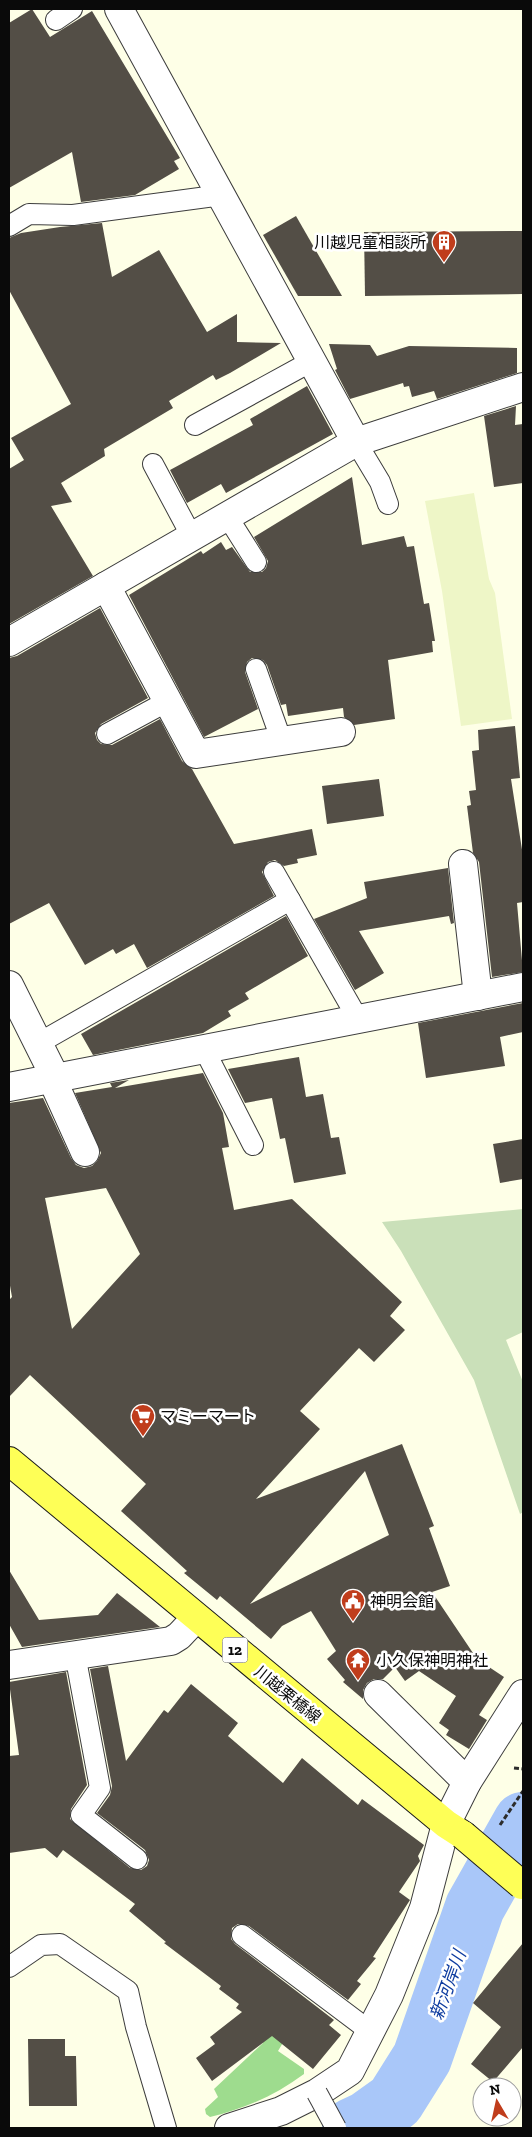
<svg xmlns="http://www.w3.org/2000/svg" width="532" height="2137" viewBox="0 0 532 2137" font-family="'Zilla Slab','Noto Sans JP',serif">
  <rect width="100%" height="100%" fill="#feffe7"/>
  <path fill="#eef6c7" d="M474,493L489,579L495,593L512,719L461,726L442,591L425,501Z"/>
  <path fill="#9edc8e" d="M250,2033L287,2036L278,2051L304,2069V2074C276,2095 244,2109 210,2117L206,2114L205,2109L218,2097L214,2089L263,2043Z"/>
  <path fill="#cae0b9" d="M523,1209V1332L506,1340L523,1382V1512L520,1514L474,1380L401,1251L382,1222Z"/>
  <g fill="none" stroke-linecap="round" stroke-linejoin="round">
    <path stroke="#a9c7f9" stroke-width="60" d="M352,2128L367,2121L395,2101L422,2058L475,1907L523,1822"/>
  </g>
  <g fill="#534e46" fill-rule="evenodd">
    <path d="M32,9L50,37L92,11L180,158L174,161L179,169L135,195L81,202L72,152L9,188V23Z"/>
    <path d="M296,216L342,296H298L263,235Z"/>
    <path d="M102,223L112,277L159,250L207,332L237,314V342L281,343L230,373L216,380L213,375L169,401L173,408L104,449L105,456L61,483L72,502L51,506L93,576L9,624V469L24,460L11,438L71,404L9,290V238L21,233L60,227Z"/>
    <path d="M523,231V294L365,296L364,232Z"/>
    <path d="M329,344L370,345L377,356L409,346L517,348V373L437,399L434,391L412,397L409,386L404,387L403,383L350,399L335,370L337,369Z"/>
    <path d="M307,386L333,434L226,493L221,484L187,503L170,470L253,425L250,419Z"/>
    <path d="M516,406L515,425L523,424V483L494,487L484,416Z"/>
    <path d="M352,477L362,545L404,536L407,547L414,546L424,604L429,603L435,641H432L433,652L388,660L395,719L354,725L344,717L343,708L288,716L286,704L281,705L267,665L263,660L252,658L247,662L245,672L258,709L204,737L129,595L201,551L203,554L221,542L226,550L232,547L250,572H262L266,568L268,561L254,537Z"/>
    <path d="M100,608L148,698L101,724L95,733L97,740L101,744L112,745L160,719L182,761L192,769L234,844L312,829L317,855L297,859L298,863L284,866L275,860L268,862L262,872L274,896L147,968L134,944L116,954L113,949L85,965L49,903L9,924V658L17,656Z"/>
    <path d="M515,726L520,778L511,779L523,856V902L517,903L523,972L492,977L479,862L473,853L467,806L471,805L469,791L476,790L472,751L479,750L478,730Z"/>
    <path d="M379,779L384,816L327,824L322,786Z"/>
    <path d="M448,868L454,923L451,924L449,916L359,931L384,973L355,990L314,919L367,898L364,882Z"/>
    <path d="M286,916L308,956L245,993L249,999L228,1011L231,1016L203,1033L93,1055L81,1034Z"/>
    <path d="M523,1003V1032L500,1037L505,1066L426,1078L418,1023Z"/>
    <path d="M299,1057L306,1097L323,1094L331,1138L339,1137L346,1174L294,1183L285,1138L280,1139L272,1098L245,1103L228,1069Z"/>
    <path d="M203,1073L223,1113L229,1147L222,1148L234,1210L292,1199L402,1302L390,1316L405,1330L374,1362L359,1348L300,1411L320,1429L256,1499L402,1444L434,1526L429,1528L450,1586L432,1592L477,1659L504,1677L479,1715L487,1720L469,1749L446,1735L449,1730L439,1723L456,1696L419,1671L405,1681L395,1667L383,1679H374L367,1683L363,1690V1699L343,1682L345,1680L327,1659L336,1651L311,1611L282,1626L271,1639L220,1596L217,1600L184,1573L187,1571L121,1511L146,1484L30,1375L9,1397V1300L12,1297L9,1280V1103L43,1098L71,1158L76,1165L84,1168L92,1166L97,1161L101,1153L75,1093L112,1087L110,1083L129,1080L115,1088ZM106,1188L140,1254L72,1329L45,1198ZM365,1471L389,1535L250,1604Z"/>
    <path d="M523,1139V1179L500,1183L493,1144Z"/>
    <path d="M9,1570L39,1620L98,1615L117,1593L160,1627L22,1647L9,1624Z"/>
    <path d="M108,1666L126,1761L164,1710L168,1713L191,1684L238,1723L228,1736L283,1783L302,1758L358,1805L362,1799L424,1845L418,1856L420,1861L399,1892L410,1900L373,1957L376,1958L357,1981L361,1984L348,2000L249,1926L238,1924L232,1928L231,1939L235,1944L334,2020L329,2025L341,2035L313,2069L272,2036L212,2081L196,2058L215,2044L210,2037L242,2012L236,2008L239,2004L219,1989L221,1986L164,1943L166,1942L129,1911L135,1904L63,1850L57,1858L45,1848L9,1853V1756L19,1755L9,1682L66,1672L87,1785L71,1809L70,1819L130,1868L141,1870L147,1866L149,1860L145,1850L97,1813L110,1795L112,1786L90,1669Z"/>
    <path d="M523,1943V2047L493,2082L471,2064L501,2027L473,2003Z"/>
    <path d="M28,2039H65V2056H76L77,2106H29Z"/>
  </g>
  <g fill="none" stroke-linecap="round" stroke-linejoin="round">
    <g stroke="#3d3d3d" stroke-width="22">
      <g id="service">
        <path d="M56,20L72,9"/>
        <path d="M9,226L29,214L73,215L222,195"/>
        <path d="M195,425L312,361"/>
        <path d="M356,442L380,482L388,504"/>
        <path d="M153,464L192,537"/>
        <path d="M227,516L256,562"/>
        <path d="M256,669L282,742"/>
        <path d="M107,734L168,701"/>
        <path d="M274,872L358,1019"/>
        <path d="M39,1043L290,900"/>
        <path d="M204,1049L253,1145"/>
        <path d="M75,1654L100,1788L81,1815L137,1859"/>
        <path d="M242,1935L371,2032"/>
        <path d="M9,1967L41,1945L60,1944L128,1991L136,2027L166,2128"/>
      </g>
    </g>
    <g stroke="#3d3d3d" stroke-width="30">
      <path id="pedestrian" d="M378,1694L467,1782"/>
    </g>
    <g stroke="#3d3d3d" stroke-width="30">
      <g id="minor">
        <path d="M119,9L356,442L523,387"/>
        <path d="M106,586L196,754L341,732"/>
        <path d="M9,642L356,442"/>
        <path d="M463,864L478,996"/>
        <path d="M9,985L56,1079"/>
        <path d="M52,1079L85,1152"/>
        <path d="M9,1087L523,987"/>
        <path d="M9,1665L171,1641L179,1636L196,1618"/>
        <path d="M229,2128L281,2111L317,2093L350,2071L389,1995L424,1908L446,1824L467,1782L523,1694"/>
      </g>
    </g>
    <g stroke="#1b1b1b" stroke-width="30">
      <path id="primary" d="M9,1461L446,1824L463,1835"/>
    </g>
    <g stroke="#2c2c2c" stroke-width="3" stroke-dasharray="5 2.5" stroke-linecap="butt">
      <path d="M514,1768L523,1769"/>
      <path d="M500,1825L523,1791"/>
    </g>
    <use href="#service" stroke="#fff" stroke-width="20"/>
    <use href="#pedestrian" stroke="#fff" stroke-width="28"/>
    <use href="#minor" stroke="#fff" stroke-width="28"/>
    <use href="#primary" stroke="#feff57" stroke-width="28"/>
    <g stroke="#3d3d3d" stroke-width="22" stroke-linecap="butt">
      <path id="service-bridge" d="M317,2093L336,2128"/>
    </g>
    <g stroke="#1b1b1b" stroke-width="30" stroke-linecap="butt">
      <path id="primary-bridge" d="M463,1835L522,1885"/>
    </g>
    <use href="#service-bridge" stroke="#fff" stroke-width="20"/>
    <use href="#primary-bridge" stroke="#feff57" stroke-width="28"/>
  </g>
  <defs>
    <g id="building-pin" transform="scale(1.25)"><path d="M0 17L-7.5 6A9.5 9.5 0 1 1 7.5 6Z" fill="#c03d1c" stroke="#fff"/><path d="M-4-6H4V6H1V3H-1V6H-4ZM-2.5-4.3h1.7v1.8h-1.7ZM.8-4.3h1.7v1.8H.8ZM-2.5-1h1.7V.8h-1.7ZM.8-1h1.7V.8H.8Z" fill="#fff"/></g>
    <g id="supermarket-pin" transform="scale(1.25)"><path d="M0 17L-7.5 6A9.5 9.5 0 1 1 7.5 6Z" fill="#c03d1c" stroke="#fff"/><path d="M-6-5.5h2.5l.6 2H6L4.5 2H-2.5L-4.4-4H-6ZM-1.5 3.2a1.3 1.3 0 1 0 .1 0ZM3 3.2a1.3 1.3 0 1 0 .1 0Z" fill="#fff"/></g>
    <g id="civic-pin" transform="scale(1.25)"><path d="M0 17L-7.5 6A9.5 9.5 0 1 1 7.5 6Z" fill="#c03d1c" stroke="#fff"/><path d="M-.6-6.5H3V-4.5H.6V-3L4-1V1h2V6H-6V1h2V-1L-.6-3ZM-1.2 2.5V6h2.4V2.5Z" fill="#fff"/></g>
    <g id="temple-pin" transform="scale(1.25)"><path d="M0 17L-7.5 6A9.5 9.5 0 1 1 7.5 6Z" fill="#c03d1c" stroke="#fff"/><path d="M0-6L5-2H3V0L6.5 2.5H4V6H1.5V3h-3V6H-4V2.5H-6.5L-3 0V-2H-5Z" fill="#fff"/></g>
  </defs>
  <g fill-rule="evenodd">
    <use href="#building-pin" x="444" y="242"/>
    <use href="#supermarket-pin" x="143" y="1416"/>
    <use href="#civic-pin" x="353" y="1601"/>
    <use href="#temple-pin" x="358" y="1660"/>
  </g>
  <g text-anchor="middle" stroke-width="5" stroke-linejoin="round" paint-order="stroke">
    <rect fill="#fff" stroke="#545454" stroke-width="1" x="222.5" y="1637.5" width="25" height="25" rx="4"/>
    <g font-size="15" font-weight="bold" fill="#0a0a0a">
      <text x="235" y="1655">12</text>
    </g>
    <g font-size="16" fill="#0a0a0a" stroke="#fff" text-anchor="start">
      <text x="426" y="248" text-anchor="end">川越児童相談所</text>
      <text x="160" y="1422">マミーマート</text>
      <text x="370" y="1607">神明会館</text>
      <text x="376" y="1666">小久保神明神社</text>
    </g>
    <g font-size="16" fill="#0a0a0a" stroke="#fff">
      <text transform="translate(288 1694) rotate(39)" y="6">川越栗橋線</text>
    </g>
    <g font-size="18" font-style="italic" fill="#0f3da0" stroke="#fff">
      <text transform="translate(448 1985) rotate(-70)" y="6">新河岸川</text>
    </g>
  </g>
  <rect width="532" height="2137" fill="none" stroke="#0a0a0a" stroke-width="20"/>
  <g transform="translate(497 2102) rotate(351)"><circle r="24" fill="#ffffff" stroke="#9d9d9d"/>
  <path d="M0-4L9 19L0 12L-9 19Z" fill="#c03d1c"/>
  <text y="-8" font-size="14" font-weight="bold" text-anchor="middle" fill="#0a0a0a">N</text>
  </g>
</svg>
